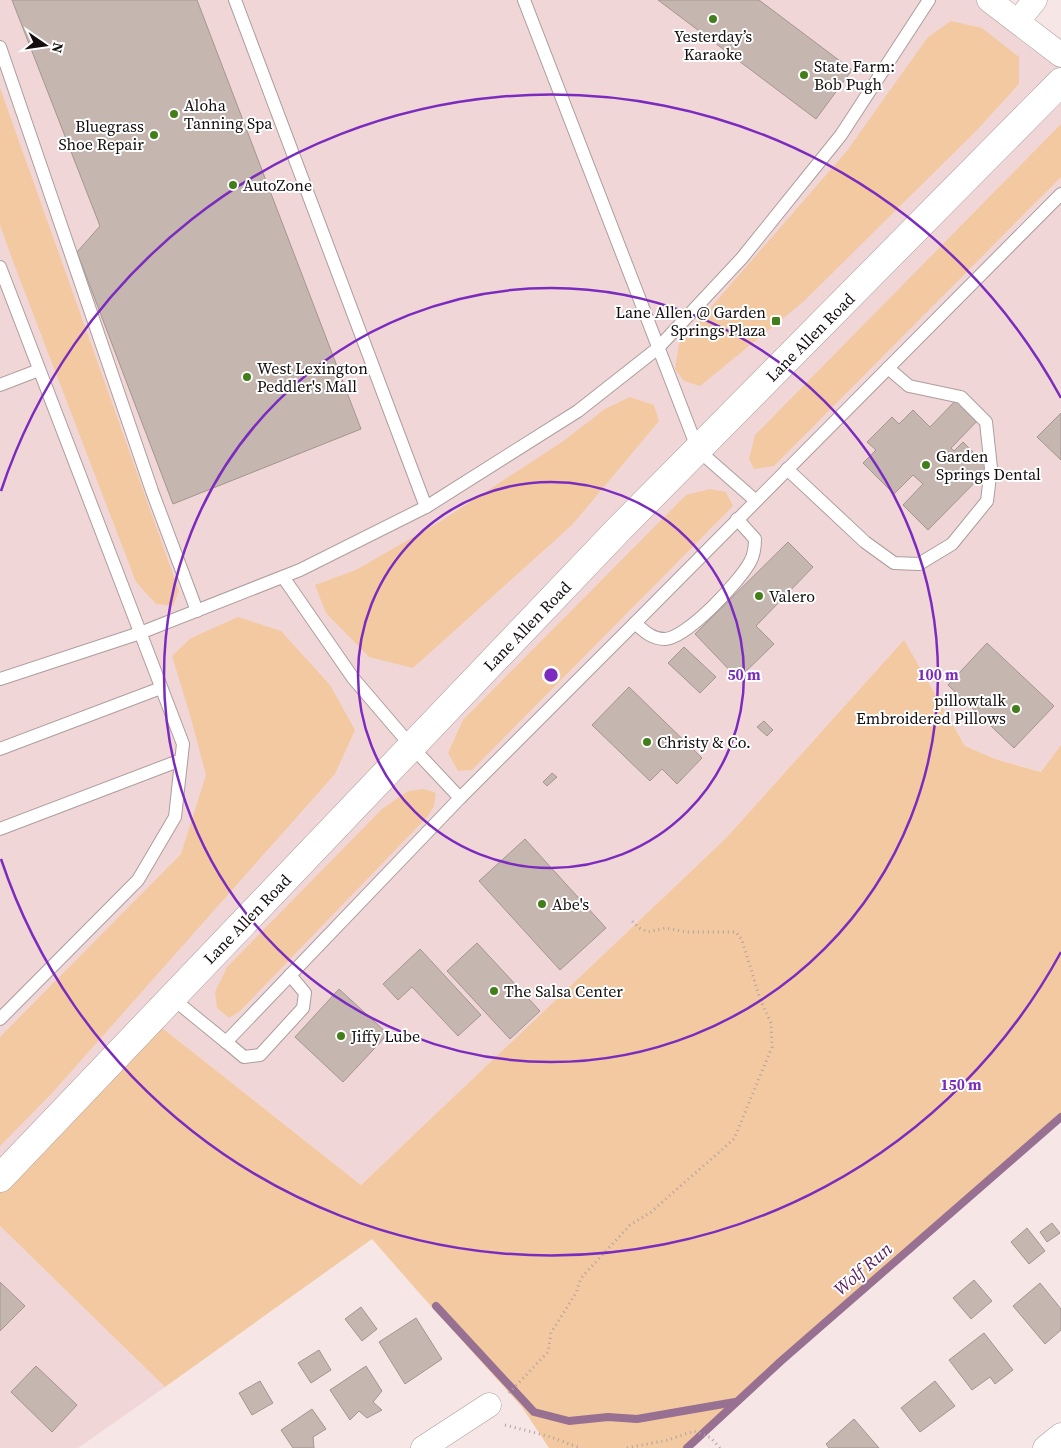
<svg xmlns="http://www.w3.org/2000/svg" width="1061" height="1448" viewBox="0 0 1061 1448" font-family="'Source Serif 4',serif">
  <rect width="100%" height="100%" fill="#f7e6e6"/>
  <g fill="#f1d6d7">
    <path d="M0,0H989L1061,55V745L1042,772L995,759L965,746L904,641L726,838L361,1185L151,1019L0,1178Z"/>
    <path d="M0,1226L165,1387L78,1448H0Z"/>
  </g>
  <g fill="#f3c9a1">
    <path d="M951,21L982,28L1019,57V84L977,130L803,302L700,386L684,381L675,369L679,344L846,152L928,37Z"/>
    <path d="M0,88L179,591L173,606L156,604L136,582L14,264L0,225Z"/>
    <path d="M1061,124V177L774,466L754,469L749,459L755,435Z"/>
    <path d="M630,397L654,405L659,421L572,525L413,668L369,657L326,613L315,585L356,570L441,521L562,442L605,409Z"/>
    <path d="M710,489L726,492L733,506L472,770L458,771L448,753L463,720L686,495Z"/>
    <path d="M238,617L281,631L330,685L355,730L335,774L53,1092L0,1146V1037L181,854L206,775L190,715L172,656L191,638Z"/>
    <path d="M904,640L965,746L995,759L1041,772L1061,745V1116L685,1448H549L522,1407L422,1296L372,1239L165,1387L0,1226V1178L151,1019L361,1185L726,838Z"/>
    <path d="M424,789L436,793L434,806L428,816L240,1011L229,1018L217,1008L215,992L227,967L382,809L408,791Z"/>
  </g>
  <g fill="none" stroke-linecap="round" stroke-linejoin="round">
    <g stroke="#977092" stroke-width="8">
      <path d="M436,1306L534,1412L569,1421L608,1417L637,1419L735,1402"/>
      <path d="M687,1448L781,1361L1061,1117"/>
    </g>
  </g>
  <g fill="#c5b6b0" stroke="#a49590">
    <path d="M12,0H197L361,429L173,504L77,252L100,226Z"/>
    <path d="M658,0H759L852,70L816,119Z"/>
    <path d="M958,398L979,419L951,448L954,451L963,442L989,468L928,530L903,505L923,484L913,475L894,494L863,463L876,450L867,442L892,417L899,424L913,410L930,427Z"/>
    <path d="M1061,413V460L1037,437Z"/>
    <path d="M788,542L813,567L756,626L774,644L738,679L695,634Z"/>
    <path d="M987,643L1054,706L1014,748L948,685Z"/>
    <path d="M684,647L716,677L700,693L668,663Z"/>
    <path d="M629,687L702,758L677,784L662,769L650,781L592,725Z"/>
    <path d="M764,721L773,730L767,736L757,727Z"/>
    <path d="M552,773L557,777L547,786L543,782Z"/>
    <path d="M525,839L606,928L560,970L479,881Z"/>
    <path d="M477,943L540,1011L510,1039L447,971Z"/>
    <path d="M420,949L481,1015L458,1036L412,987L398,1000L383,984Z"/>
    <path d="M339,989L388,1034L343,1082L295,1037Z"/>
    <path d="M1052,1223L1060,1233L1047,1242L1040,1232Z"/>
    <path d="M1027,1228L1045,1251L1029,1264L1011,1242Z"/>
    <path d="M974,1280L992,1301L971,1319L953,1298Z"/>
    <path d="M0,1282L25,1306L0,1331Z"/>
    <path d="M1040,1283L1061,1309V1330L1045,1344L1013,1306Z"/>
    <path d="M361,1307L377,1329L362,1341L345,1319Z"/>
    <path d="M416,1318L442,1359L405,1384L379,1342Z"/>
    <path d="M984,1333L1013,1370L995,1384L990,1377L972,1390L949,1360Z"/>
    <path d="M319,1350L331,1370L311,1383L298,1363Z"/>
    <path d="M36,1366L77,1405L52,1432L11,1392Z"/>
    <path d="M366,1366L382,1391L373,1402L382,1410L367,1418L359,1411L350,1420L330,1390Z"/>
    <path d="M260,1381L273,1403L252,1415L239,1393Z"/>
    <path d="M935,1381L955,1406L920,1432L901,1408Z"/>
    <path d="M312,1409L326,1429L313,1437L314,1448H293L281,1430Z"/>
    <path d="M854,1419L879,1448H829L826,1444Z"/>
  </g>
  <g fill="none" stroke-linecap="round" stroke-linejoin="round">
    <g stroke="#ad9d9d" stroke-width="14">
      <g id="service">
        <path d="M235,0L426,507"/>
        <path d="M524,0L698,450L756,501"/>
        <path d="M0,47L152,491L197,611"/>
        <path d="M0,267L183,744L175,817L138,880L0,1019"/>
        <path d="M0,385L39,370"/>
        <path d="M787,469L865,542L894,563L919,564L952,544L987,501L991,468L986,422L961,397L909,386L888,368"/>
        <path d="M635,623C645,632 652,639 665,639C687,638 740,581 750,562C754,555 755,547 755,539L737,519"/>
        <path d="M0,679L140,633L300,570L426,507L578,411L658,348L742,258L841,135L929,0"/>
        <path d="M0,749L161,688"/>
        <path d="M460,798L635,623L1061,194"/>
        <path d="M0,829L181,760"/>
        <path d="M172,998L226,1042L460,798L412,747L353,678L283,577"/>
        <path d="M226,1042L244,1057L260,1055L303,1008L305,993L290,975"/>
      </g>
    </g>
    <g stroke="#ad9d9d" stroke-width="25">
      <g id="minor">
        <path d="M989,0L1061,55"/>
        <path d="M1018,21L1035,0"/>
        <path d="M423,1448L489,1405"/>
        <path d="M1045,1448L1061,1435"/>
      </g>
    </g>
    <g stroke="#ad9d9d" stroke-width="29">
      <path id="secondary" d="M0,1178L619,529L1061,82"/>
    </g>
    <g stroke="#afa1a1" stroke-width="3" stroke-dasharray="1 4" stroke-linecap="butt">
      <path d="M509,1393L548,1352L551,1333L576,1293L581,1278L630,1225L651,1212L734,1139L772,1047L771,1023L760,999L742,940L736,932H686L666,928L648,932L639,928L630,919"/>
      <path d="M505,1425L551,1437L580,1448"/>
      <path d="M627,1448L668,1440L694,1431L711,1438L720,1448"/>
    </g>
    <use href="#service" stroke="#fff" stroke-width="12"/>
    <use href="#minor" stroke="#fff" stroke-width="24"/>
    <use href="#secondary" stroke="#fff" stroke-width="28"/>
  </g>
  <g fill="none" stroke="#7b2cbf" stroke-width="2.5">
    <circle cx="551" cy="675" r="193"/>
    <circle cx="551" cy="675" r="387"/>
    <path d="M1061 952A580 580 0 0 1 1 859M1 491A580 580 0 0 1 1061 398"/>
  </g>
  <g fill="#427e19" stroke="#fff" stroke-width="2">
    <circle cx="713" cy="19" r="5"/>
    <circle cx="804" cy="75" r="5"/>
    <circle cx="174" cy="114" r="5"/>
    <circle cx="154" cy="135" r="5"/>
    <circle cx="233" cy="185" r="5"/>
    <rect x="771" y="316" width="10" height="10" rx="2.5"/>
    <circle cx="247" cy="377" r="5"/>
    <circle cx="926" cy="465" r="5"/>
    <circle cx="759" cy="596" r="5"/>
    <circle cx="1016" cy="709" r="5"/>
    <circle cx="647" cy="742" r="5"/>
    <circle cx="542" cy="904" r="5"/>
    <circle cx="494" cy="991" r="5"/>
    <circle cx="341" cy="1036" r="5"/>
  </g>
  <g text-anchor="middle" stroke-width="4" stroke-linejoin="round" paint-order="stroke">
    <g font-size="16" fill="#130d0d" stroke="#fff" text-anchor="start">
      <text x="713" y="42" text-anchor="middle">Yesterday’s<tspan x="713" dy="18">Karaoke</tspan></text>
      <text x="814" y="72">State Farm:<tspan x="814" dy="18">Bob Pugh</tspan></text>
      <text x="184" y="111">Aloha<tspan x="184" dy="18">Tanning Spa</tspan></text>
      <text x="144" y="132" text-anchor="end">Bluegrass<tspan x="144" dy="18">Shoe Repair</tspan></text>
      <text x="243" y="191">AutoZone</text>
      <text x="766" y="318" text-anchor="end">Lane Allen @ Garden<tspan x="766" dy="18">Springs Plaza</tspan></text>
      <text x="257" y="374">West Lexington<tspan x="257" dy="18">Peddler's Mall</tspan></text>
      <text x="936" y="462">Garden<tspan x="936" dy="18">Springs Dental</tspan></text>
      <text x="769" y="602">Valero</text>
      <text x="1006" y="706" text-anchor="end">pillowtalk<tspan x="1006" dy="18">Embroidered Pillows</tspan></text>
      <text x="657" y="748">Christy &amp; Co.</text>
      <text x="552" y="910">Abe's</text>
      <text x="504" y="997">The Salsa Center</text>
      <text x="351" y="1042">Jiffy Lube</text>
    </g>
    <g font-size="16" fill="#130d0d" stroke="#fff">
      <text transform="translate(810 337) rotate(-45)" y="6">Lane Allen Road</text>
      <text transform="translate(527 626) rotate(-46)" y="6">Lane Allen Road</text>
      <text transform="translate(247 919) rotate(-46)" y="6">Lane Allen Road</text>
    </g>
    <g font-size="18" font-style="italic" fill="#5c1d5a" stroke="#fff">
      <text transform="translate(863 1269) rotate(-41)" y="6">Wolf Run</text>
    </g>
  </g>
  <circle cx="551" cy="675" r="8" fill="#7b2cbf" stroke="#fff" stroke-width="2.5"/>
  <g font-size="15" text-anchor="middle" font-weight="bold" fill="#7b2cbf" stroke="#fff" stroke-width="4" stroke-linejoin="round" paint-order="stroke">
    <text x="744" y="680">50 m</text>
    <text x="938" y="680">100 m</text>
    <text x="961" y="1090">150 m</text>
  </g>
  <g transform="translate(45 45) rotate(103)" stroke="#ffffff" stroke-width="4" paint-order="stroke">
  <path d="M0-4L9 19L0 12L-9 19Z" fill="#130d0d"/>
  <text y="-8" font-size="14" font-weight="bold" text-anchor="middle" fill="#130d0d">N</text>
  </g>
</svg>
